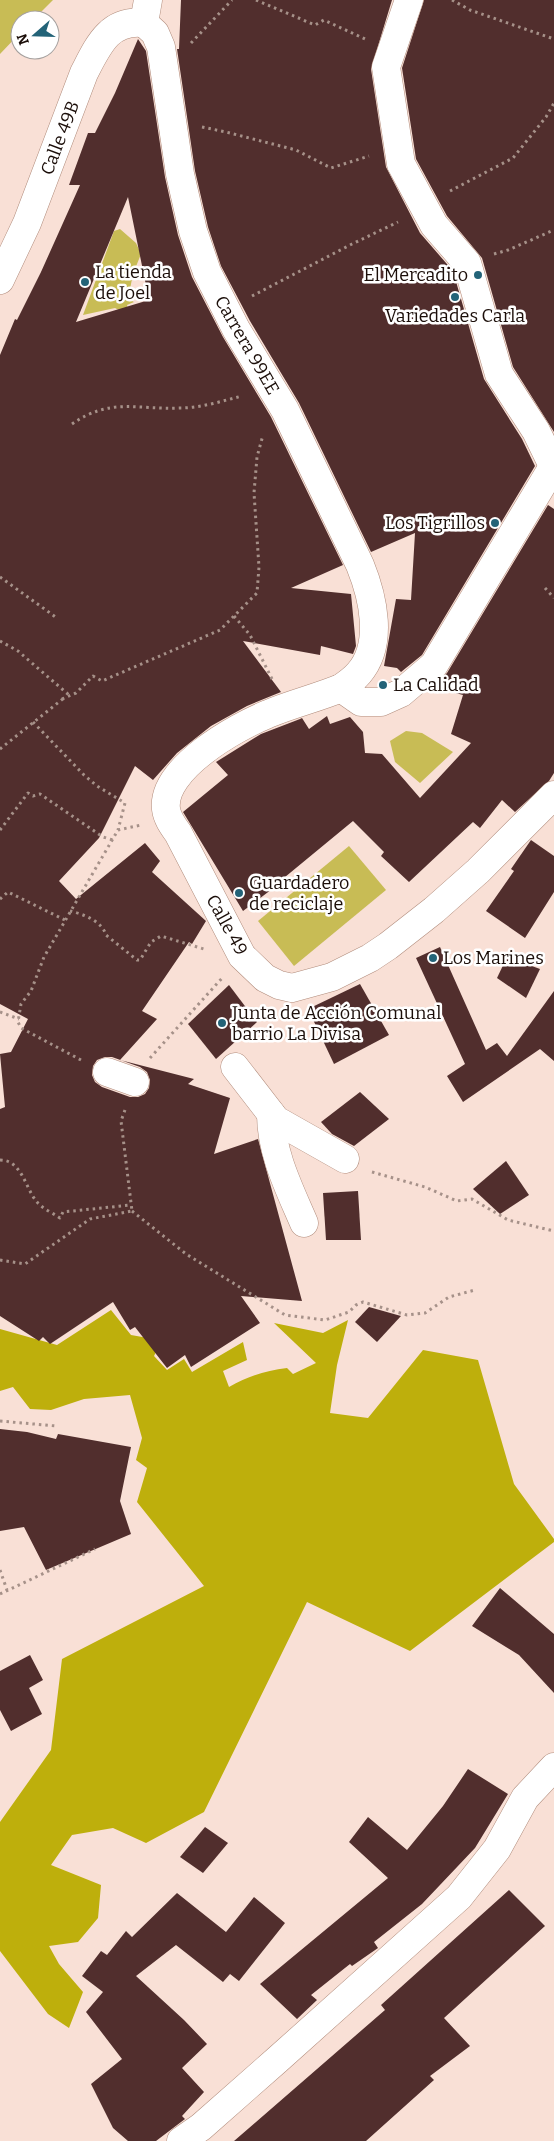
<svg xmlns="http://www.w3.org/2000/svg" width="554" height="2141" viewBox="0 0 554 2141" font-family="Bitter,serif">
  <rect width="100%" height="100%" fill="#f9e0d6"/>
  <g fill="#c8bc55">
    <path d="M0,0H53L33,20H20V33L0,54Z"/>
    <path d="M120,229L136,243L141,254L133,274L128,299L134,302L127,305L129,313H125L115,308L83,315L114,231Z"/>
    <path d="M406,731L422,733L453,752L420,783L395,762L390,741Z"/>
    <path d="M349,846L386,890L294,966L258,921Z"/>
  </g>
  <path fill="#beaf0c" d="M111,1310L131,1335L148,1338L156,1352L154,1356L167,1370L184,1359L192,1372L243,1342L247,1360L223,1371L229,1387C248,1376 265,1371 287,1368L293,1374L316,1363L274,1323L323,1333L348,1320L337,1365L330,1413L368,1418L423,1350L478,1360L514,1484L554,1539V1542L410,1651L307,1602L204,1812L146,1843L113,1828L72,1835L51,1865L101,1885L98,1918L78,1942L49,1946L59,1964L83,1992L69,2028L48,2014L0,1951V1822L51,1750L62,1659L204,1586L137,1502L147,1468L136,1460L142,1438L130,1395L84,1399L51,1410L30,1409L13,1387L0,1391V1329L57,1345Z"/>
  <g fill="#512e2d" fill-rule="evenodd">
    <path d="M181,0H392L371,69L386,167L420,233L453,271L484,379L522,439L535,466L422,655L401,672L397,668L384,666L396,599L411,600L415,533L371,552L299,403L250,321L221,266L208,227L195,171L177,49H179Z"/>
    <path d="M424,0H554V432L513,367L482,258L447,216L416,159L402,68Z"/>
    <path d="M138,39L146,51L165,177L178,235L192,277L223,337L271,417L343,565L291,588L351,594L356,646L353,654L321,646L320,655L243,641L281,692L247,706L211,726L177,753L153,780L135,766L99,838L59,881L76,899L145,843L160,861L152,872L206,921L192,944L189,942L142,1011L157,1019L120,1060L194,1079L188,1084L230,1098L214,1154L258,1139L302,1301L241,1296L260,1323L191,1367L185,1355L167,1368L135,1327L130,1330L113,1302L50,1344L43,1337L39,1341L0,1316V1109L5,1107L0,1054L11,1052L28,1019L0,1004V355L15,319L17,320L41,272L80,185H69L88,133H95L115,93ZM128,197L149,300L76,322ZM105,1057H112L140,1067L147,1072L150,1080L149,1088L145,1094L138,1097H130L102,1087L95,1082L92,1075L93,1066L97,1060Z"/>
    <path d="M548,505L554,509V773L549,781L515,812L502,800L480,828L473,822L409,882L381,856L384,852L353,821L279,882L280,883L243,911L183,812L228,775L216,762L261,734L300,719L302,718L309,729L327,716L330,724L350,717L363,732L365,753L382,754L420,798L471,743L451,734L463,695L433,687L447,673Z"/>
    <path d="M531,840L554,856V892L525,938L486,911L514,871L511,869Z"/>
    <path d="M440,947L486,1050L497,1043L507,1056L554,991V1061L540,1049L463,1102L447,1076L465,1064L416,958Z"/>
    <path d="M507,957L540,969L526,998L497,978Z"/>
    <path d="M360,984L389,1035L334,1064L308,1009Z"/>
    <path d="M229,985L257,1022L216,1059L188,1024Z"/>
    <path d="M360,1092L389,1119L354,1146L332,1134L321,1122Z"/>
    <path d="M506,1161L529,1195L500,1214L473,1189Z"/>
    <path d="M358,1191L361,1240H326L323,1193Z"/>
    <path d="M369,1307L401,1316L377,1342L355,1322Z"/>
    <path d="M0,1429L27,1432L56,1439L58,1434L131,1447L120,1501L131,1534L46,1570L24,1527L0,1531Z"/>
    <path d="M500,1588L554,1634V1693L519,1655L472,1626Z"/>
    <path d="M30,1655L43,1680L29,1688L42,1714L11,1731L0,1710V1671Z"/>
    <path d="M468,1769L508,1794L475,1848L422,1904L374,1942L378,1948L352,1966L350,1964L311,1995L317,2000L297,2019L260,1984L388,1878L349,1842L368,1817L407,1850L443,1806Z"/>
    <path d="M205,1827L228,1843L203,1873L180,1857Z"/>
    <path d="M509,1890L545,1926L444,2018L470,2046L430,2076L434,2080L366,2141H234L385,2010L381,2005Z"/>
    <path d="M177,1893L226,1932L254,1897L285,1923L239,1981L230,1974L223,1982L176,1945L136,1976L184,2020L207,2044L182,2068L204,2092L182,2116L185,2119L156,2141H128L113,2128L91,2084L122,2059L86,2012L103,1992L82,1976L101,1951L107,1955L126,1931L132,1937Z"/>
  </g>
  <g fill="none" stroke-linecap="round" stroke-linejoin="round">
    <g stroke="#b18c7c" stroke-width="29">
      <g id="minor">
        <path d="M409,0L386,67L401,164L434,225L467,263L499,374L536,431L553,466"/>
        <path d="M144,23L155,33L161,47L180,174L193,231L207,272L236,329L285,410L360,565C373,597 384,644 359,673C354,679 347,684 341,688C317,698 291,704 268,714C236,727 161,769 166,809C167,818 173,826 178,833L242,956L265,978L279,985L292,988L332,977L370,958L388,946L434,910L478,871L554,795"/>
        <path d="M144,23L148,0"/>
        <path d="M0,280L27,223L84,73C98,46 109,19 144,23"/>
        <path d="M341,688L361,702H381L401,693L434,665L554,465"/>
        <path d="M235,1067L276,1120L345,1159"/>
        <path d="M107,1072L135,1082"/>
        <path d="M271,1114C271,1153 289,1188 304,1223"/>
        <path d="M181,2141L201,2127L277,2060L459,1897L497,1849L525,1798L554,1767"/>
      </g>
    </g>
    <g stroke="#a69189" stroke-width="3" stroke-dasharray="2.5 4" stroke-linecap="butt">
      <path d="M256,0L315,25L324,20L365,39"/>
      <path d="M452,0L470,10L554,39"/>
      <path d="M191,43L232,0"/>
      <path d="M202,127L226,132L296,150L331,168L369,156"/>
      <path d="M450,191L513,158L546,117L554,103"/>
      <path d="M494,254L508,250L554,230"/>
      <path d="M252,296L352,244L398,222"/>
      <path d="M72,424C111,397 137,410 180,408C201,408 222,401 242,396"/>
      <path d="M0,577L57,618"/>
      <path d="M545,588L554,598"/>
      <path d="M234,616L250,635L272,679"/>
      <path d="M0,641L18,651L69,695"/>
      <path d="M62,699L76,693L93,676L102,681L220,630L257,593L259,567L254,493L257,457L263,435"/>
      <path d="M33,722L84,775L97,786L125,803L118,830"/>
      <path d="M0,749L64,698"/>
      <path d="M0,830L28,793L33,796L40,794L103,837L113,840"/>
      <path d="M0,899L8,892L65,920"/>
      <path d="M70,911C83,914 102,921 106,935L137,960H140L151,942L161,936L204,949"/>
      <path d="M0,1012L19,1019"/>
      <path d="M150,1058L223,977"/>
      <path d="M81,1060L21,1028L18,1022L21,1004L31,991L44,957L118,830L141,825"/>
      <path d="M0,1160C22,1160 25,1188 37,1202C43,1209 53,1213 60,1218L63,1212L131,1205"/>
      <path d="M372,1172L425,1187L457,1201L472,1199L508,1220L554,1231"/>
      <path d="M132,1211L186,1254L285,1315L325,1320L349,1312L356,1305L363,1302L407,1315L425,1313L449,1297L475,1290"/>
      <path d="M0,1260L25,1264L90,1219L132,1211L121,1121L125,1110"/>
      <path d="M0,1421L56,1426"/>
      <path d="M0,1570L7,1590"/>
      <path d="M0,1594L95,1549"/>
    </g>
    <use href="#minor" stroke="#fff" stroke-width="28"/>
  </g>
  <g fill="#236378" stroke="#fff" stroke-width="2">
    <circle cx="478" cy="275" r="5"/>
    <circle cx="85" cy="282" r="5"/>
    <circle cx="455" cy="297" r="5"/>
    <circle cx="495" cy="523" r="5"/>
    <circle cx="383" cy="685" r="5"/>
    <circle cx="239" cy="893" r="5"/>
    <circle cx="433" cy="958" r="5"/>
    <circle cx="222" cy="1023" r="5"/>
  </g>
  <g text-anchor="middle" stroke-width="5" stroke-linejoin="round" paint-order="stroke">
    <g font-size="18" fill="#1b0e09" stroke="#fff">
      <text transform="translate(60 138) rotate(-69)" y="6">Calle 49B</text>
      <text transform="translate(247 345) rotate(60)" y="6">Carrera 99EE</text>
      <text transform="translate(227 925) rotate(61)" y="6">Calle 49</text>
    </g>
    <g font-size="18" fill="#1b0e09" stroke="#fff" text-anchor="start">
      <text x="95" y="278">La tienda<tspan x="95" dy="21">de Joel</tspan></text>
      <text x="468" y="281" text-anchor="end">El Mercadito</text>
      <text x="455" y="322" text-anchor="middle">Variedades Carla</text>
      <text x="485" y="529" text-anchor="end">Los Tigrillos</text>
      <text x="393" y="691">La Calidad</text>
      <text x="249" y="889">Guardadero<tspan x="249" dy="21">de reciclaje</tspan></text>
      <text x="443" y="964">Los Marines</text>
      <text x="232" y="1019">Junta de Acción Comunal<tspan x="232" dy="21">barrio La Divisa</tspan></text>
    </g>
  </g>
  <g transform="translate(35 35) rotate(250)"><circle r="24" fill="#ffffff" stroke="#a49f9d"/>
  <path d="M0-4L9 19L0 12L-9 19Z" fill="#236378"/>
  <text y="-8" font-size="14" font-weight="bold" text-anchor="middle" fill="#1b0e09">N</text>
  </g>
</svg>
